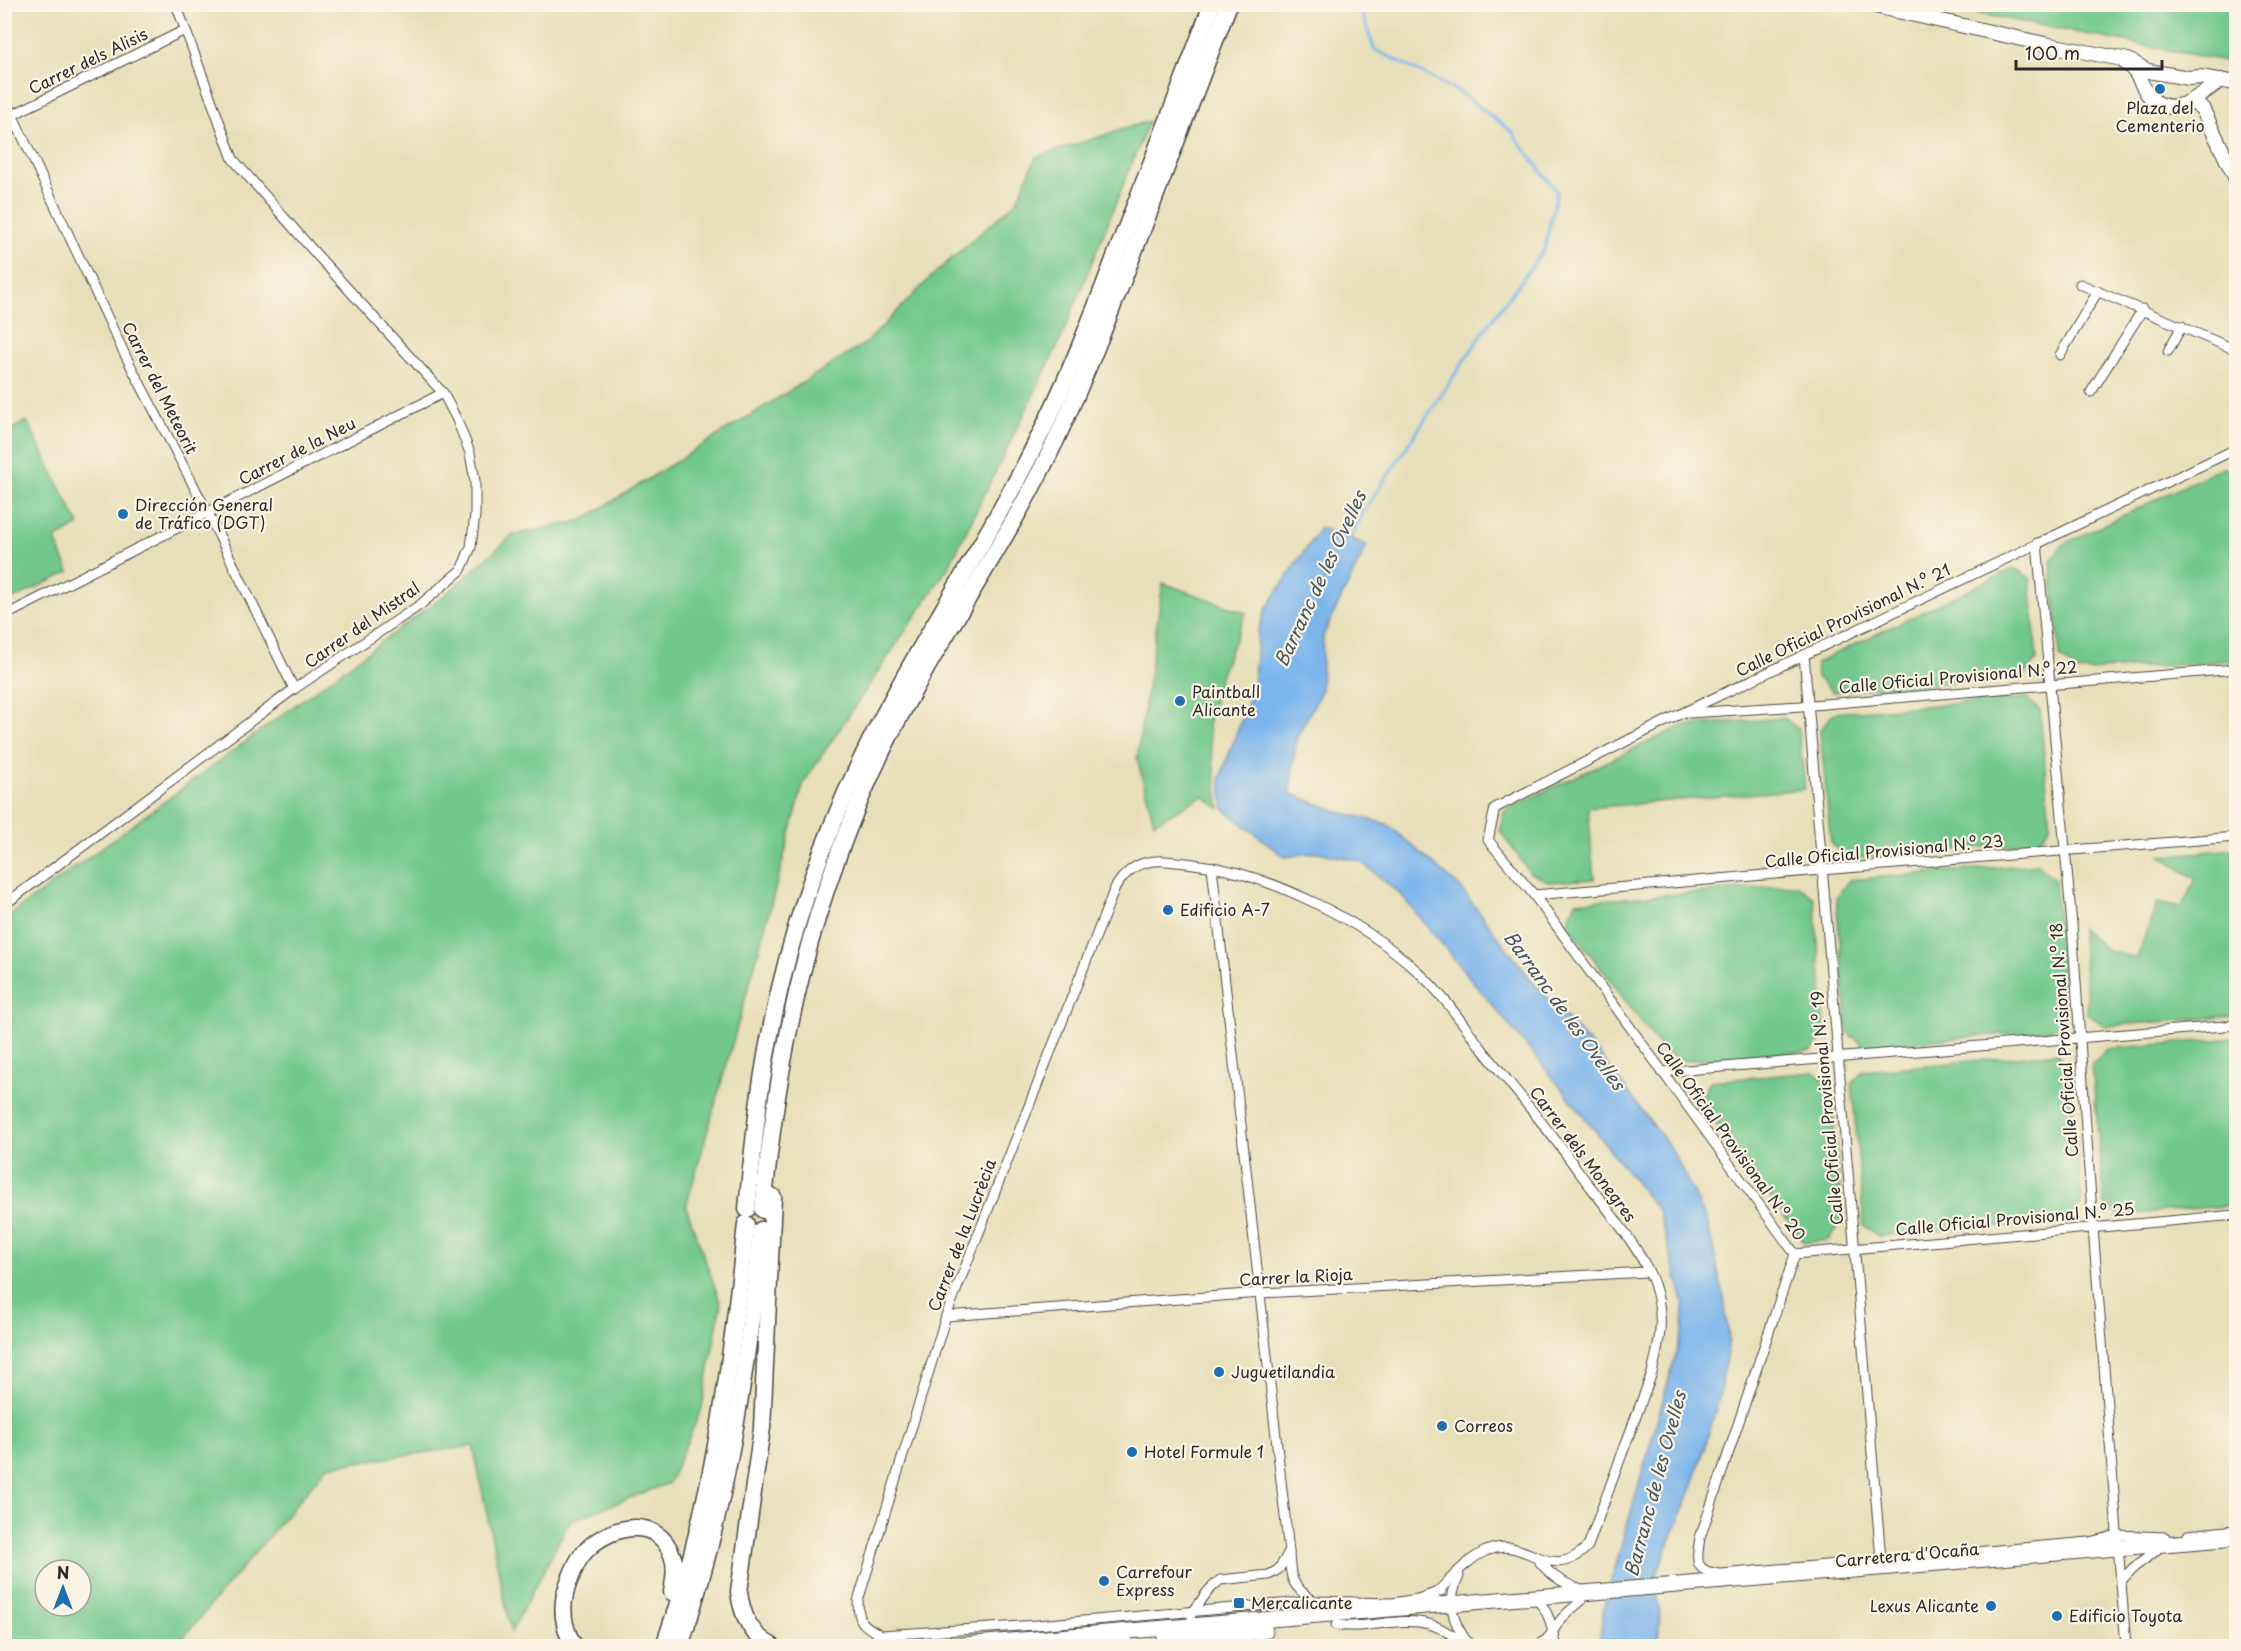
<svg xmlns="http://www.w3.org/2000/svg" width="2241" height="1651" viewBox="0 0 2241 1651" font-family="'Playpen Sans',sans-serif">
  <rect width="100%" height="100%" fill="#fcf5e5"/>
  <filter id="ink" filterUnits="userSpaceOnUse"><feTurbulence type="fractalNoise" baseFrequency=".0167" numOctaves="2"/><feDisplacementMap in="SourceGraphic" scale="12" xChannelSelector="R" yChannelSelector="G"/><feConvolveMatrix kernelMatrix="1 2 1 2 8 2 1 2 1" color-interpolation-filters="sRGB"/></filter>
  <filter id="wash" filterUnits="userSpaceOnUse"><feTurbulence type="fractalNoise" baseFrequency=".008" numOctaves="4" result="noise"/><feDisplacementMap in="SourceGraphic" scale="24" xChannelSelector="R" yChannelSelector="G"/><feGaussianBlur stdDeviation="1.35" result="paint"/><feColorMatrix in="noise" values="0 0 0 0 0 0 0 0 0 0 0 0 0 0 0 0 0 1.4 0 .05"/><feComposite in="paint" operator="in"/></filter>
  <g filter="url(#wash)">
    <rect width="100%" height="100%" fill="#e7dfb9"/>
    <g fill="#72c88c" stroke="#4e7a5c" stroke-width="1.5" fill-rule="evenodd">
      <path d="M1933,5H2236V63Z"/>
      <path d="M1149,121L1061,339L949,566L804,782L755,964L686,1207L721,1304L702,1408L669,1483L570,1521L511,1632L473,1446L328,1466L182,1639L106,1646H5V919L445,595L513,535L581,521L866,343L934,274L1017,201L1036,157ZM45,1570H81V1606H45Z"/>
      <path d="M27,421L79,525L55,539L69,572L13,599L5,582V433Z"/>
      <path d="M2223,467L2236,475V660L2077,672L2060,657L2051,562L2062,545Z"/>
      <path d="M2014,568L2030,578L2037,660L2023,676L1833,692L1817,677L1816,663Z"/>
      <path d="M1163,583L1246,613L1220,676L1208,726L1220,809L1203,796L1154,823L1137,758Z"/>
      <path d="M2026,698L2040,710L2050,826L2036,843L1847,858L1831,844L1820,730L1834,713Z"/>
      <path d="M1784,718L1799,730L1805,789L1588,808L1594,879L1550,882L1530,873L1500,831L1505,810L1682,726Z"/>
      <path d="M2236,849V1016L2105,1026L2088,1014L2081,928L2108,951L2137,958L2157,903L2181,908L2196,879L2160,856Z"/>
      <path d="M2038,864L2055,880L2064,1009L2063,1021L2052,1030L1865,1046L1848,1033L1836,898L1849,880Z"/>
      <path d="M1797,885L1814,898L1826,1035L1811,1051L1684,1061L1665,1053L1567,923L1576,902Z"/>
      <path d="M2236,1038V1205L2120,1215L2104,1204L2092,1064L2107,1049Z"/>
      <path d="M2057,1053L2069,1072L2082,1201L2072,1220L1878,1236L1864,1225L1852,1084L1863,1071Z"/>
      <path d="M1814,1072L1830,1086L1843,1221L1828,1240L1804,1243L1699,1101L1711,1081Z"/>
    </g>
    <path fill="#7bb5ec" stroke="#53708c" stroke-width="1.5" d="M1320,528L1367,545L1323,636L1321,691L1296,739L1290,793L1336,811L1387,824L1459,886L1529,977L1599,1054L1672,1150L1707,1221L1724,1298L1729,1340L1719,1399L1693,1485L1654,1580L1660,1609L1658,1646H1599L1604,1606L1683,1330L1684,1305L1659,1212L1564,1091L1402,896L1360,861L1318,852L1285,857L1224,809L1220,778L1253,689L1258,632L1266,609Z"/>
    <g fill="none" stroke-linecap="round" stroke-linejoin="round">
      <path stroke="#7bb5ec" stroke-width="3" d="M1349,542L1362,514L1486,328L1544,250L1557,192L1511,131L1461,93L1374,49L1359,4"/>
    </g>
  </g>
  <g filter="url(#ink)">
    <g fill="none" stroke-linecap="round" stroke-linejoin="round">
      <g stroke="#474640" stroke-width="11">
        <g id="street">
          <path d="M4,97L125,355L208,513L294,689"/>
          <path d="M4,119L185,30"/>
          <path d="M2080,284L2236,350"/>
          <path d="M2168,351L2182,326"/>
          <path d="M2060,355L2098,291"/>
          <path d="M2091,392L2143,309"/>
          <path d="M2037,543L2072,925L2093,1228L2126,1646"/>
          <path d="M4,616L443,393"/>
          <path d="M1804,655L1881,1559"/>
          <path d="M1689,713L1801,706L2236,669"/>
          <path d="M1212,867L1289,1552"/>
          <path d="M1534,895L1821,870L2236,837"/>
          <path d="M4,905L294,689L420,605L461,570L471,547L475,515V481L470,453L457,420L443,393L317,255L233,159L176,4"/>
          <path d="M1661,1072L2236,1025"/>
          <path d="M1795,1254L2236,1215"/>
          <path d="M946,1316L1261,1293L1647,1272"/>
          <path d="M2188,1535L2236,1530"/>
          <path d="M2165,1537L2118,1535L2089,1542L1721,1574C1694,1572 1696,1561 1700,1538L1795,1254L1534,895L1488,840L1495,808L1672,718L2236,449"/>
          <path d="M1535,1556C1548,1574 1561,1582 1581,1590"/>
          <path d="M1459,1576C1447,1601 1451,1621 1468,1643"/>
          <path d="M2121,1581L2133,1568L2156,1551"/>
          <path d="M1535,1598C1549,1610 1553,1628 1555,1646"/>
          <path d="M1423,1605C1442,1590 1464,1560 1486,1551C1527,1533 1548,1587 1588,1546L1652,1373C1660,1341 1665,1316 1654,1284C1642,1249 1599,1199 1576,1168C1547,1127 1514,1089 1483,1050C1462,1023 1442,993 1416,970C1362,920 1267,873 1194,864C1159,860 1136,854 1115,888L946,1316L858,1601C858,1623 863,1625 881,1635L1037,1625L1314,1601L1392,1603L1418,1599L1441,1591"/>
          <path d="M1191,1615L1208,1591L1220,1580L1269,1575L1279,1569L1289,1552C1290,1578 1291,1586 1314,1601"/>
          <path d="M1336,1625C1367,1630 1399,1616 1429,1624C1445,1628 1456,1639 1470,1646"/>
          <path d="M1535,1646C1547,1643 1552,1632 1559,1622C1565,1614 1573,1608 1581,1601"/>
        </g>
      </g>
      <g stroke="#474640" stroke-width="16">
        <g id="secondary">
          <path d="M1866,4L2044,44L2128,60L2148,71L2189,78L2200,77L2236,83"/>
          <path d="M2125,63C2138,71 2139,81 2147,93C2169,124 2201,95 2221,80"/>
          <path d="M2192,102L2202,108L2236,179"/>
        </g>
      </g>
      <g stroke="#474640" stroke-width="17">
        <g id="primary">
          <path d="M1164,1640L1265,1631"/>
          <path d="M951,1646L2236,1538"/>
          <path d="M1080,1646L1125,1643"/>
        </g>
      </g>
      <g stroke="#474640" stroke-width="19">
        <g id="highway">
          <path d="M747,1209C751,1168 755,1127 761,1086C778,972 813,859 863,756C913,652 979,556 1031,453C1067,383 1095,310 1123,236C1153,159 1183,82 1212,4"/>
          <path d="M763,1210C779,1040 812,893 888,739C939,637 1006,545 1055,442C1093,361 1124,277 1156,194C1180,131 1205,68 1229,4"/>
          <path d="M574,1646C563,1628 560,1606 568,1584C572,1575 575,1564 582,1555C604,1527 656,1512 672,1555C677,1567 674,1580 672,1592"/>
          <path d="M664,1646C712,1510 731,1367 746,1224"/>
          <path d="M680,1646C726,1512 747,1372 761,1230"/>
          <path d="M772,1646C750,1635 742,1615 739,1592L762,1428L773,1197"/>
        </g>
      </g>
      <use href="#street" stroke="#fff" stroke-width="9"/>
      <use href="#secondary" stroke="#fff" stroke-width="14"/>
      <use href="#primary" stroke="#fff" stroke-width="15"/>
      <use href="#highway" stroke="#fff" stroke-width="16"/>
    </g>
  </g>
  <g fill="#1f6fb2" stroke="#fcf5e5" stroke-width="2">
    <circle cx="2160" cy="89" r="6"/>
    <circle cx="123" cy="514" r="6"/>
    <circle cx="1180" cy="701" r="6"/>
    <circle cx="1168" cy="910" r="6"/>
    <circle cx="1219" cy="1372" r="6"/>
    <circle cx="1442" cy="1426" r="6"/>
    <circle cx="1132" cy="1452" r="6"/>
    <circle cx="1104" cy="1581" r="6"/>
    <rect x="1233" y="1597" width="12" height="12" rx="3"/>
    <circle cx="1991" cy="1606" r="6"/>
    <circle cx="2057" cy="1616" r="6"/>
  </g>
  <g text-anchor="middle" stroke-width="4.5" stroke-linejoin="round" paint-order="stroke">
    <g font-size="16" fill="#2b2b2b" stroke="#fcf5e5">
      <text transform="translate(88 61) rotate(-26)" y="6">Carrer dels Alisis</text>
      <text transform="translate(160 388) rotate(63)" y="6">Carrer del Meteorit</text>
      <text transform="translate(297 451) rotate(-27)" y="6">Carrer de la Neu</text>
      <text transform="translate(1843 620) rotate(-26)" y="6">Calle Oficial Provisional N.º 21</text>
      <text transform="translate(362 625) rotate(-35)" y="6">Carrer del Mistral</text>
      <text transform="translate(1958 677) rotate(-5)" y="6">Calle Oficial Provisional N.º 22</text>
      <text transform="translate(1884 851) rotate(-5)" y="6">Calle Oficial Provisional N.º 23</text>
      <text transform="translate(2064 1040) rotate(-94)" y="6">Calle Oficial Provisional N.º 18</text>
      <text transform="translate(1827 1108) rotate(-95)" y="6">Calle Oficial Provisional N.º 19</text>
      <text transform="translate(1731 1141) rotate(54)" y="6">Calle Oficial Provisional N.º 20</text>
      <text transform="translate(1583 1154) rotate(53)" y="6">Carrer dels Monegres</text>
      <text transform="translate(2015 1219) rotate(-5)" y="6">Calle Oficial Provisional N.º 25</text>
      <text transform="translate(962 1235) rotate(-69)" y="6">Carrer de la Lucrècia</text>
      <text transform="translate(1296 1277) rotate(-3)" y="6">Carrer la Rioja</text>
      <text transform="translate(1907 1555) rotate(-5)" y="6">Carretera d'Ocaña</text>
    </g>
    <g font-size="16" fill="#2b2b2b" stroke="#fcf5e5" text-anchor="start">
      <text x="2160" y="114" text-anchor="middle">Plaza del<tspan x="2160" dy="18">Cementerio</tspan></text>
      <text x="135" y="511">Dirección General<tspan x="135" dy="18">de Tráfico (DGT)</tspan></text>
      <text x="1192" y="698">Paintball<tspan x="1192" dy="18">Alicante</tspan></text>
      <text x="1180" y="916">Edificio A-7</text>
      <text x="1231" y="1378">Juguetilandia</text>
      <text x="1454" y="1432">Correos</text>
      <text x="1144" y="1458">Hotel Formule 1</text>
      <text x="1116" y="1578">Carrefour<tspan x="1116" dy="18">Express</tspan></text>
      <text x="1251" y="1609">Mercalicante</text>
      <text x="1979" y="1612" text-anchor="end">Lexus Alicante</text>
      <text x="2069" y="1622">Edificio Toyota</text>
    </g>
    <g font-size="18" font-style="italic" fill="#435465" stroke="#fcf5e5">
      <text transform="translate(1321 579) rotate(-65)" y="6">Barranc de les Ovelles</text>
      <text transform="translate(1564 1011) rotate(54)" y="6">Barranc de les Ovelles</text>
      <text transform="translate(1656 1484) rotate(-75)" y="6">Barranc de les Ovelles</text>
    </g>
  </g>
  <rect width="2241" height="1651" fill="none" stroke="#fcf5e5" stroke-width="24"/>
  <g transform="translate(63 1588)"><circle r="28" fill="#fcf5e5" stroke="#a8a49b" stroke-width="1.5"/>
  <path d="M0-4.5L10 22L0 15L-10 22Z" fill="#1f6fb2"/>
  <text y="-9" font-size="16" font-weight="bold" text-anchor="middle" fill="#2b2b2b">N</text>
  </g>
  <path d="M2016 60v9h146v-9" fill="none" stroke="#2b2b2b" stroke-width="3"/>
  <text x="2025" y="60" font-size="18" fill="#2b2b2b" stroke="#fcf5e5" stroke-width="4.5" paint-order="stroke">100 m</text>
</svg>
